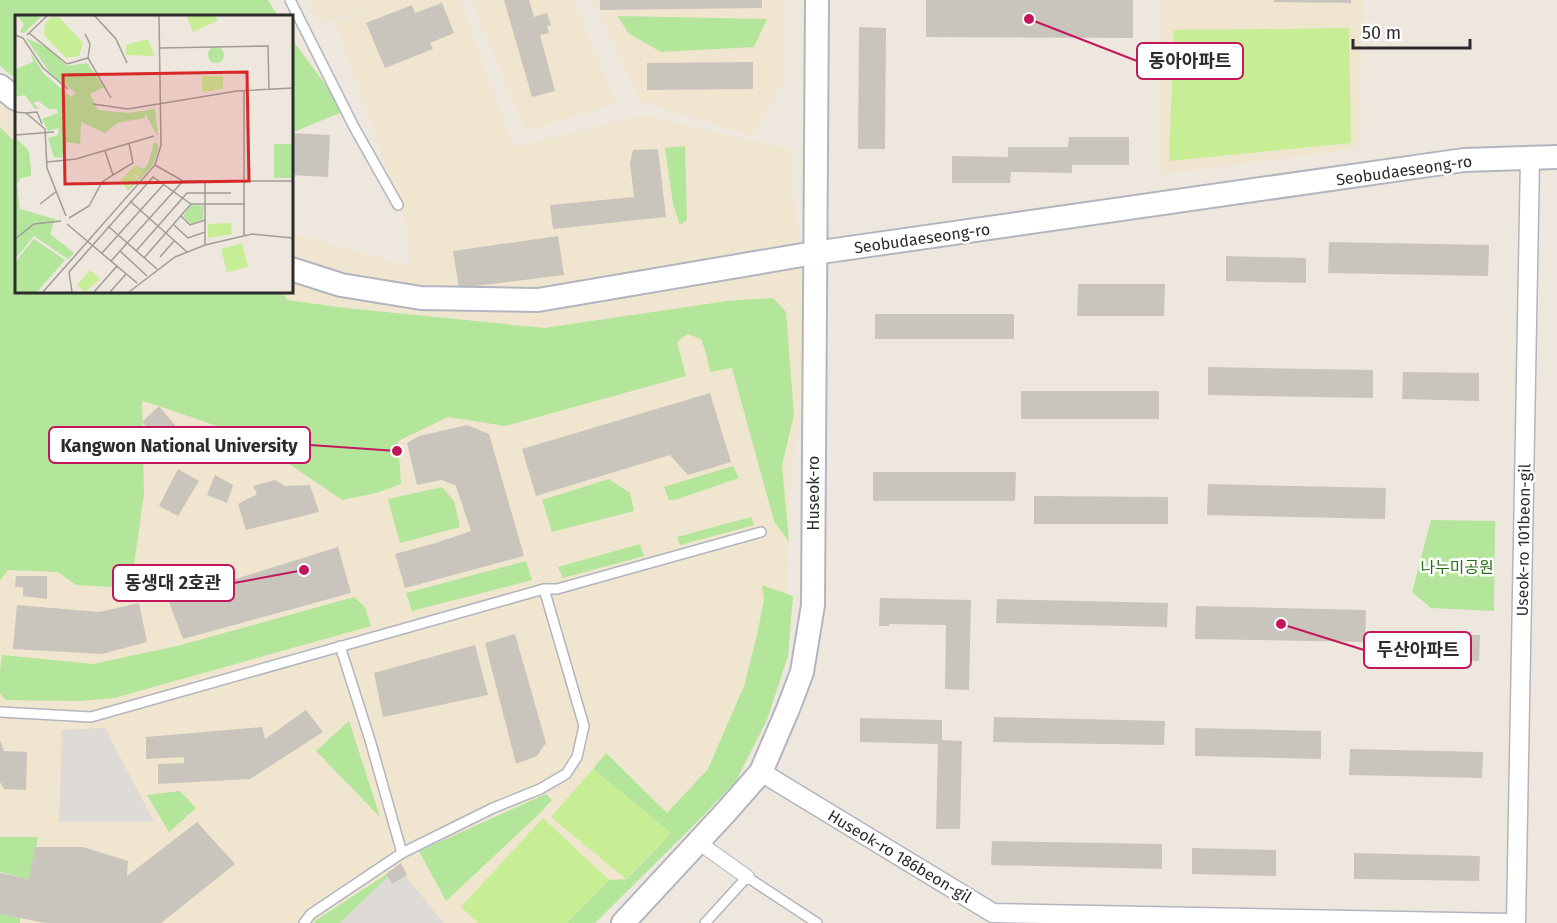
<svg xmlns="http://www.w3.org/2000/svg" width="1557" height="923" viewBox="0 0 1557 923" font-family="'Fira Sans','Noto Sans KR',sans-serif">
  <rect width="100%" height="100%" fill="#eee7de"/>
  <g fill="#f0e5ce">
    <path d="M307,0H396L322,24Z"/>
    <path d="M401,0H460L513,147L643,115L789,149L803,289L800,422L790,480L787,599L711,783L585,923H0V98L16,113V291H291V233L412,267L407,227L336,22Z"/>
    <path d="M471,0H573L616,103L526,131Z"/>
    <path d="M593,0H783V83L751,136L641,101Z"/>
    <path d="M1161,0H1363L1358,148L1159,175Z"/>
  </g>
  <g fill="#b3e69a">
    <path d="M0,0H268L278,16H16V79L0,66Z"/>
    <path d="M618,16L767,19L754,47L661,52L628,33Z"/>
    <path d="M291,38L345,111L291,133Z"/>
    <path d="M0,127L16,143V291H281L287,300L345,308L544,328L727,301L773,298L786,312L794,415L782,465L789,542L774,521L732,368L710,372L706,353L701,339L687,334L677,342L686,376L505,426L448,417L398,441L401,484L376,493L342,500L251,438L159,406L142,401L144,493L131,588L76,585L58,572L8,570L0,581Z"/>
    <path d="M685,146L687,220L680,225L673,204L665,148Z"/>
    <path d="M733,466L739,478L675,500H669L664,487Z"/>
    <path d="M609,479L630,493L634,511L552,532L542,500Z"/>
    <path d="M442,487L454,501L460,527L400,543L388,499Z"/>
    <path d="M751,517L754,525L680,545L677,537Z"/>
    <path d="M1431,520L1495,521L1494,611L1431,608L1412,592Z"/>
    <path d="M640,544L644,556L563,578L558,567Z"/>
    <path d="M526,561L532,580L412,611L406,593Z"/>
    <path d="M762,585L793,596L788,656L767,720L736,781L700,819L595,923H567L609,880L627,879L671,833L593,769L606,753L667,813L708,769L744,686L757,635L764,599Z"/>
    <path d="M354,597L365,607L371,626L114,698L80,701L5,700L0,693V670L2,655L93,664L177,646Z"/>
    <path d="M349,721L380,817L316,751Z"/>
    <path d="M180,791L196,808L169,832L147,795Z"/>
    <path d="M546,794L552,800L538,815L446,901L419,851Z"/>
    <path d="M0,837H38L29,879L0,872Z"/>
    <path d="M398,867L340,923H314L316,920Z"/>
    <path d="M0,914L20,918V923H0Z"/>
  </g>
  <g fill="#c7ed95">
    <path d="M1349,28L1351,143L1169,161L1174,30Z"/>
    <path d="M593,769L671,833L626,879L551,817Z"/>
    <path d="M543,818L609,880L567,923H478L461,907Z"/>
  </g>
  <g fill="#dedad5">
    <path d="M105,728L154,822H59L62,730Z"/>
    <path d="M398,867L444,923H340Z"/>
  </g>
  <g fill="#c9c5bd">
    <path d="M504,0H529L534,17L547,13L551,25L547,26L549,33L540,35L555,91L532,97Z"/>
    <path d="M600,0H762V8L600,10Z"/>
    <path d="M926,0H1133V38L926,37Z"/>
    <path d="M1274,0H1351V3L1274,2Z"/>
    <path d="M442,3L454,33L430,43L433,49L385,68L366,23L412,5L415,13Z"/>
    <path d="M859,27L886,28L885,149H858Z"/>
    <path d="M753,62V89L647,90V63Z"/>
    <path d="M291,133L330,135L328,177L291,175Z"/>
    <path d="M1069,137H1129V165H1072V173L1011,172L1010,183H952V156L1008,157V147H1068Z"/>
    <path d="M658,149L666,217L553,229L550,205L634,197L630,163L633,150Z"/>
    <path d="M558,236L564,275L459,288L453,251Z"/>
    <path d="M1329,242L1489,245L1488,276L1328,273Z"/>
    <path d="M1226,256L1306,258V283L1226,281Z"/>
    <path d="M1078,284H1165L1164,316H1077Z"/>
    <rect x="875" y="314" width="139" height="25"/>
    <path d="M1208,367L1373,370V398L1208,395Z"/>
    <path d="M1403,372L1479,373V401L1402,399Z"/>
    <rect x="1021" y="391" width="138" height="28"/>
    <path d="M710,393L731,462L688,475L670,455L536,496L522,449Z"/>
    <path d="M159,406L195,449L177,460L142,422Z"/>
    <path d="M467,425L489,434L524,556L405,588L395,554L436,543L471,531L456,486L442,480L417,485L407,443L419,436Z"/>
    <path d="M178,469L199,481L178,516L159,506Z"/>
    <path d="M873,472H1016L1015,501H873Z"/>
    <path d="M215,475L233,485L227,503L207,495Z"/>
    <path d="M275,480L285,486L310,485L319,512L246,530L238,504L257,494L253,486Z"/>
    <path d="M1208,484L1386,488L1385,519L1207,515Z"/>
    <path d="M1034,496L1168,497V524H1034Z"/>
    <path d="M338,547L351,593L183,639L168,600Z"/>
    <path d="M16,576H47V599L23,596V587H15Z"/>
    <path d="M880,598L971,600L969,690L945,689L946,625L889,624V626H879Z"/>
    <path d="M997,599L1168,603L1167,627L996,623Z"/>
    <path d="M139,603L147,642L102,654L13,649L17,605L99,612Z"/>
    <path d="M1196,606L1366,610L1365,642L1195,639Z"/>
    <path d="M515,634L546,743L537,756L516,764L485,643Z"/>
    <path d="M1395,634L1480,635L1479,661L1395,659Z"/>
    <path d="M475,645L488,695L383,717L374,673Z"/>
    <path d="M306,710L323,732L250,779L158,784V764L184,763V757L146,759V737L262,727L265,739Z"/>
    <path d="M994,717L1165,721L1164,745L993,742Z"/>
    <path d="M860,718L942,720V740L962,741L960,829H936L938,744L860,742Z"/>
    <path d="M1195,728L1321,731V759L1195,756Z"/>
    <path d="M0,740L4,751L27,752L26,790L4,789L0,782Z"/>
    <path d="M1350,749L1483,752L1482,778L1349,775Z"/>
    <path d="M197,822L235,864L161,923H46L0,914V873L29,879L35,847H83L128,861L127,876Z"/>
    <path d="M992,841L1162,844V869L991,865Z"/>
    <path d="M1192,848L1276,850V876L1192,874Z"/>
    <path d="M1354,853L1480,856L1479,881L1354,879Z"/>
    <path d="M401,863L407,875L392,884L386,874Z"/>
  </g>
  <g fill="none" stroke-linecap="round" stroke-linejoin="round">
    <g stroke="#b2b5c0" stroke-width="12">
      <g id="service">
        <path d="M290,0L354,127L398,205"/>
        <path d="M0,712L91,717L544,589H557L761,532"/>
        <path d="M402,853L493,808L540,789L566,774L577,757L584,726L544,589"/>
        <path d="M304,923L311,914L402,853L370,740L340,646"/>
        <path d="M705,923L747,877L817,923"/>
      </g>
    </g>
    <g stroke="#b2b5c0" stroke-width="16">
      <path id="pedestrian" d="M698,842L747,877"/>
    </g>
    <g stroke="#b2b5c0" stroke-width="21">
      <g id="minor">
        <path d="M761,772L993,913L1508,923"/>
        <path d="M1516,923L1530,158"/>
      </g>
    </g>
    <g stroke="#b2b5c0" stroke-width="26">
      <g id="tertiary">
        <path d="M0,86L16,99"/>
        <path d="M291,269L341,285L421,298L538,300L814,253L1464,160L1557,157"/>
        <path d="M623,923L725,813L761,772L788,709L802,672L813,605L817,0"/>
      </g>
    </g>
    <use href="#service" stroke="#fff" stroke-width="9"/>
    <use href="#pedestrian" stroke="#fff" stroke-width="14"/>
    <use href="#minor" stroke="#fff" stroke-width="18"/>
    <use href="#tertiary" stroke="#fff" stroke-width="22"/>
  </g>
  <g text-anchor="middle" stroke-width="5" stroke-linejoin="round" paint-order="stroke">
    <g font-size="16" fill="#2c2c2c" stroke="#fff">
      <text transform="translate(1404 170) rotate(-8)" y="6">Seobudaeseong-ro</text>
      <text transform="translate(922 238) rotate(-8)" y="6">Seobudaeseong-ro</text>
      <text transform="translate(813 493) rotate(-90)" y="6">Huseok-ro</text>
      <text transform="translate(1523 540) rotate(-89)" y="6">Useok-ro 101beon-gil</text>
      <text transform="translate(900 856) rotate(31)" y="6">Huseok-ro 186beon-gil</text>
    </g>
    <g font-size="16" fill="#2a6d19" stroke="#fff">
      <text x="1457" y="573">나누미공원</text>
    </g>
  </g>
  <g transform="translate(15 15)">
    <rect width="278" height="278" fill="#eee7de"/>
    <path d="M1,0H23L25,3L9,18L5,17L9,9ZM11,23L33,33L52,51L72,48L89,72L75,79L83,95L113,98L140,94L143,122L130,98V103L102,108L90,118L66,107L65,129L50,127L47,143L39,142L33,123L43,120L44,113L33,116L27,104L43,98L42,94H34L23,86L18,88L24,93L20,94L10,80L0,82L1,54L18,47L16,38L28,58L56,82L61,78L35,58ZM193 40a8 8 0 1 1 16 0a8 8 0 1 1-16 0ZM0,122L14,136L16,155V161L6,163L2,169L5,194L40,204L35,219L59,238L53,244L19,221L0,244ZM139,127L143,129V136L137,151L113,176L110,171L113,173L129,157L120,150L129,154L133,149ZM259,129H277V163H259ZM176,190L189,191L188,204L176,209L168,201ZM19,224L50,245L22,277H0V247Z" fill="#b3e69a"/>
    <path d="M171,0H200L203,5L178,17ZM36,2L45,3L68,28L64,41L51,43L29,20L30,8ZM133,24L139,41L111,40V30ZM187,61H208V74L187,77ZM120,150L129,157L124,162L116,157L122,163L112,173L105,166ZM216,208L217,219L193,223V209ZM227,228L233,252L212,257L206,234ZM75,255L85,264L70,277L62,270Z" fill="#c7ed95"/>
    <path fill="none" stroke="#a09c97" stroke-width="1.5" d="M79,0L101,24L112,48M14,18L52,49L73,43L96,83M70,19L75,29L73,43M0,20L8,23L28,53L53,74M12,20L33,0M145,33L253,31L254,74M229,75V220M78,89L113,94L222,76L278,73M0,97L11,98L30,114L32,153L51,201M10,98L22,97L27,109M0,120L39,117M32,147L61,144L139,121M140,150L168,166H278M98,160L118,148L114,128M190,166V230M115,186L172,237M25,189L42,176M166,201L175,210L190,205M54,203L74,191L87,167L98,160L90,136M52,209L122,268M159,210L173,223L190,217M93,211L142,254M0,224L19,209L46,206M105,236L132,261M121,236L172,178H216M87,238L149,169M145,242L159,226M129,243L176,189M96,246L168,166M28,277L140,150L146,130L144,0M57,277L54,257L138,162L176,189H230M79,277L102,251M95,277L111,259M114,277L160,242L190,230L237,219L278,223"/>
    <path fill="#d62828" fill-opacity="0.15" stroke="#d62828" stroke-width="3" d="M232,57L234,166L50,169L48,60Z"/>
    <rect width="278" height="278" fill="none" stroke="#2c2c2c" stroke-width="3"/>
  </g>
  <path fill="none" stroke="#c2185b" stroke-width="2" d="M1029 19L1137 61M397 451L310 445M304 570L234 583M1281 624L1364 650"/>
  <g fill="#c2185b" stroke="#fff" stroke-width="2">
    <circle cx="1029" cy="19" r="6"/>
    <circle cx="397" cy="451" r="6"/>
    <circle cx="304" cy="570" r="6"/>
    <circle cx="1281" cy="624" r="6"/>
  </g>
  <g fill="#fff" stroke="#c2185b" stroke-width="2">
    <rect x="1137" y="43" width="106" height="36" rx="6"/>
    <rect x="49" y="427" width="261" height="36" rx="6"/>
    <rect x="113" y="565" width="121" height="36" rx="6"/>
    <rect x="1364" y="632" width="107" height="36" rx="6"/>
  </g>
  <g font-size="18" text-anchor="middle" font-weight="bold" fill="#2c2c2c">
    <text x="1190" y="67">동아아파트</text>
    <text x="179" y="452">Kangwon National University</text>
    <text x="173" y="589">동생대 2호관</text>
    <text x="1418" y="656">두산아파트</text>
  </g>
  <path d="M1353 39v9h117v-9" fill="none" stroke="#2c2c2c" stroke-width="3"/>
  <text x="1362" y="39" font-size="18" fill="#2c2c2c" stroke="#ffffff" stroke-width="4.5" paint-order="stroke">50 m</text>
</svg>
